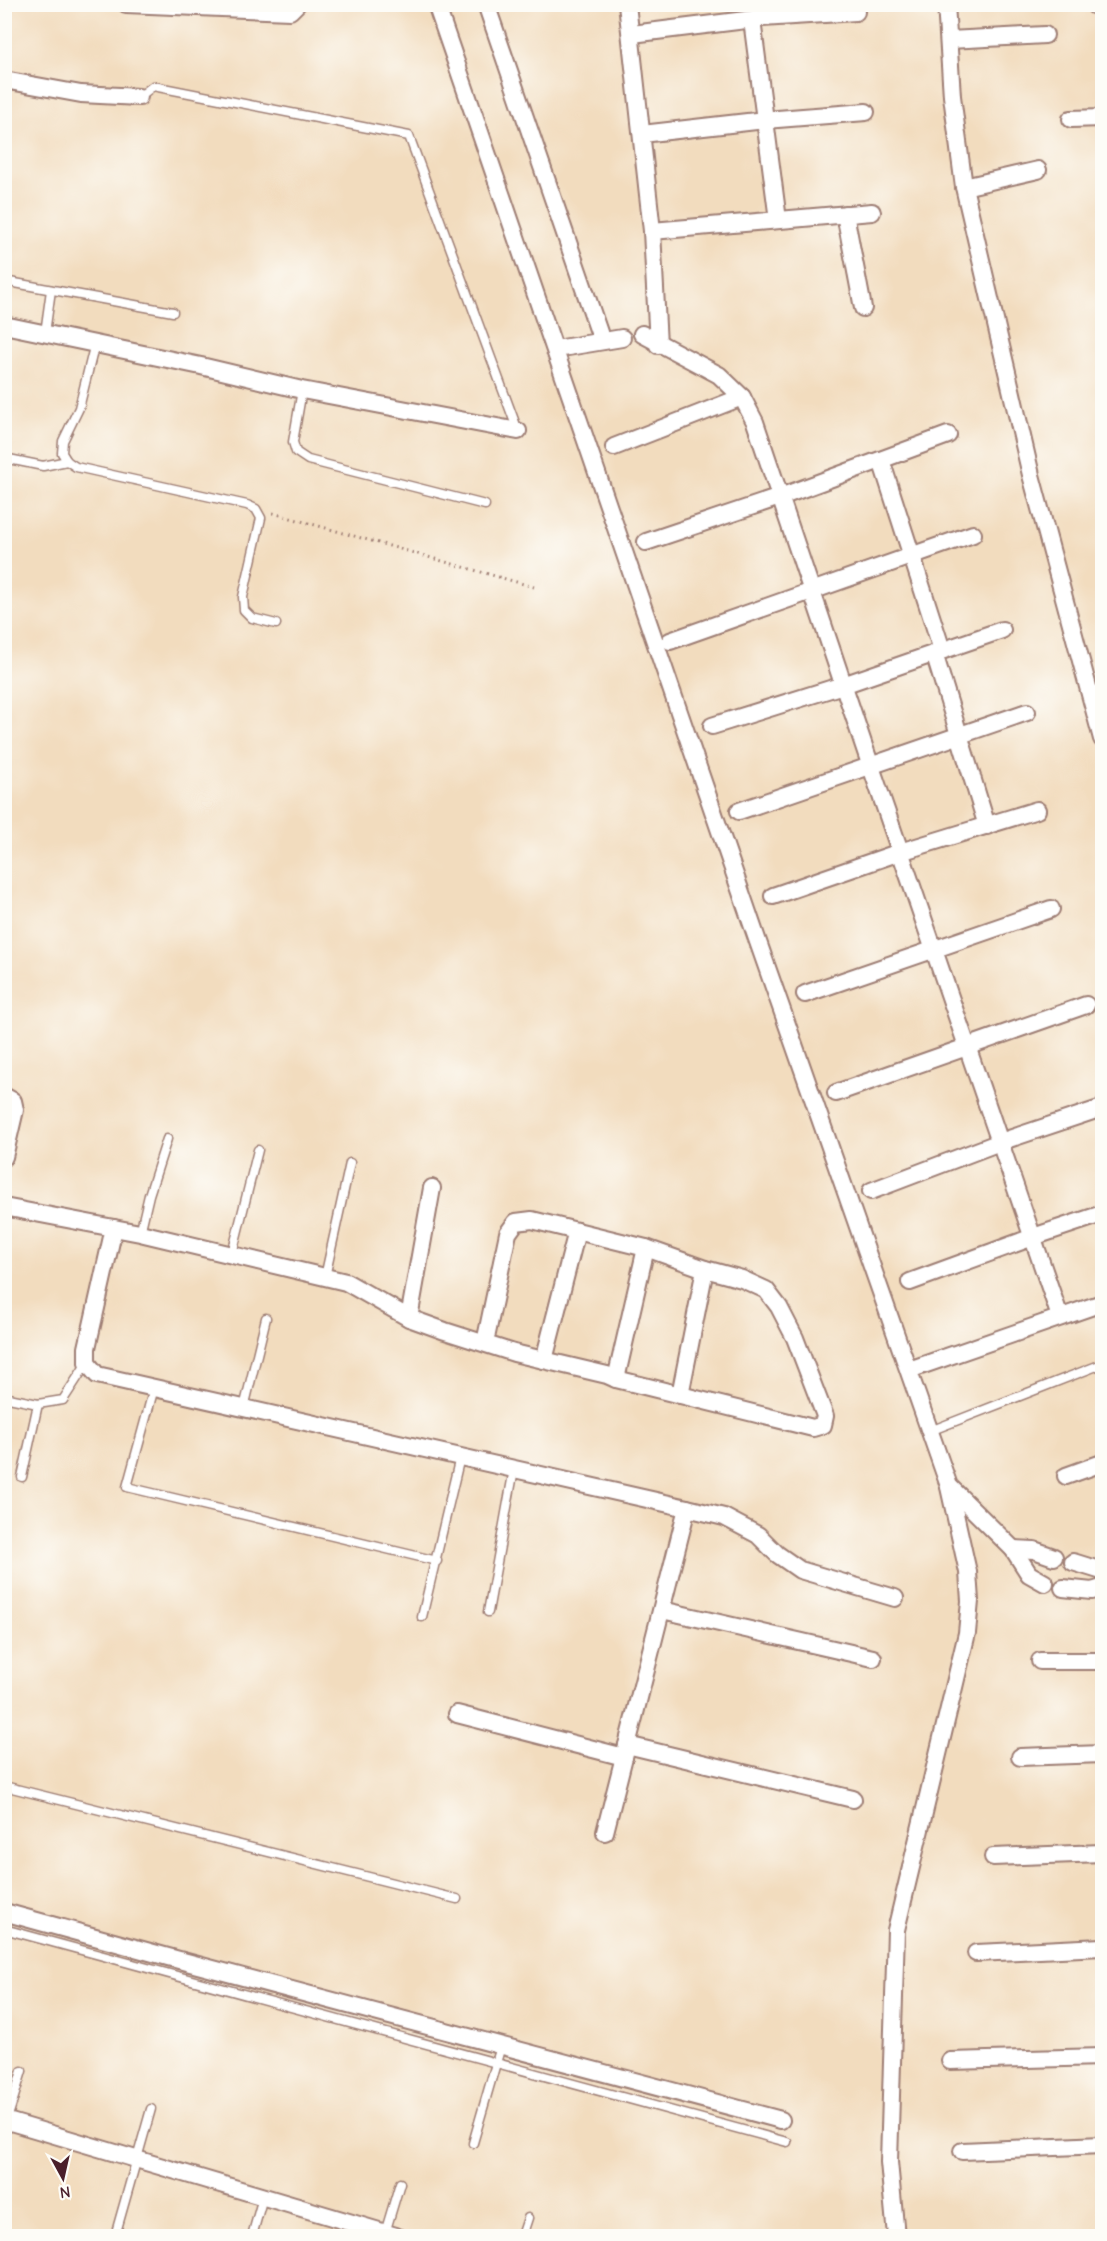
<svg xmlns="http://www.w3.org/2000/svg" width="1107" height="2241" viewBox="0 0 1107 2241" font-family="'Comic Neue',sans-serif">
  <rect width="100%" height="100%" fill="#fdfcf7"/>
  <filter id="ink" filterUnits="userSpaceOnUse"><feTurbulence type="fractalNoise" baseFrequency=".0167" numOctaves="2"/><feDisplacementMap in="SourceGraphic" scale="12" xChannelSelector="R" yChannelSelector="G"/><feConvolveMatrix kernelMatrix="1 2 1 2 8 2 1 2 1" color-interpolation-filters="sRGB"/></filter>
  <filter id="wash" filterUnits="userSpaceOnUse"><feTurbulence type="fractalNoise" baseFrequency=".008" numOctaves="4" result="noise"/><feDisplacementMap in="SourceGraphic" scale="24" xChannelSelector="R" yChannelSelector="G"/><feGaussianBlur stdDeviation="1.35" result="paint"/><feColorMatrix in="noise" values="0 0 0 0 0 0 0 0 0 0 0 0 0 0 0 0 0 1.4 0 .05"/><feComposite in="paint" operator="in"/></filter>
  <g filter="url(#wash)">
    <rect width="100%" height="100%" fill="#f2dcbe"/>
  </g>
  <g filter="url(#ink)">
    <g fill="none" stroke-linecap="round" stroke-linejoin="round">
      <g stroke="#9e7e74" stroke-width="11">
        <g id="lane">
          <path d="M139,97L153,86L409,136L518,431"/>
          <path d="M4,281L173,312"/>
          <path d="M45,333L51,290"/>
          <path d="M95,343L79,408L63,441L62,453L67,461L76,467L247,505L256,509L261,518L243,597L244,610L252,618L276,624"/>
          <path d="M302,390L293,442L296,452L308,460L485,505"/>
          <path d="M4,458L43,466L67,461"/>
          <path d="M140,1233L149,1195L167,1139"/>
          <path d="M232,1254L258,1150"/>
          <path d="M325,1277L350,1163"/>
          <path d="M154,1388L127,1487L437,1561"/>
          <path d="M4,1397L38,1404L63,1400L87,1363"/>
          <path d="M244,1408L266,1318"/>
          <path d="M930,1431L1102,1364"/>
          <path d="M22,1477L38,1404"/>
          <path d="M488,1612L514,1469"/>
          <path d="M422,1617L460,1457"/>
          <path d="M4,1786L457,1899"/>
          <path d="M4,1929L787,2142"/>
          <path d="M4,2129L22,2071"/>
          <path d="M473,2143L501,2046"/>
          <path d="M385,2233L400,2183"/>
          <path d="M115,2236L151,2109"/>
          <path d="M252,2236L263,2197"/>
          <path d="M522,2236L528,2218"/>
        </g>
      </g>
      <g stroke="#9e7e74" stroke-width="20">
        <g id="street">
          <path d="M126,4L290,11L297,4"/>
          <path d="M436,4L757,939L949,1486L1013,1549L1029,1574L1045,1583"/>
          <path d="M486,4L602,341"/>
          <path d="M627,4L652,231L658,345"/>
          <path d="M946,4L952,96L964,187L1031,475L1102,739"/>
          <path d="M1095,6L1098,4"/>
          <path d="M752,20L778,220"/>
          <path d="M632,34L762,18L856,12"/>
          <path d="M949,40L1045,35"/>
          <path d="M4,80L81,94L139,97"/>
          <path d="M1071,119L1102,118"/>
          <path d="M642,134L765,120L866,112"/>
          <path d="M964,187L1038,170"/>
          <path d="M845,214L863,308"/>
          <path d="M652,231L872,212"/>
          <path d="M4,325L201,366L302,390L518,431"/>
          <path d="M642,334L719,375L742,397L755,422L867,755L1060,1317"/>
          <path d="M556,349L622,338"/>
          <path d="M614,447L742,397"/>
          <path d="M881,460L942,650"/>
          <path d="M646,542L780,497L948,435"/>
          <path d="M670,641L973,534"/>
          <path d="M934,653L987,826"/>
          <path d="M712,726L843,685L1002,630"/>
          <path d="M739,811L1027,712"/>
          <path d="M773,896L900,852L1037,810"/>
          <path d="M805,994L1051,909"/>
          <path d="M836,1093L1086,1005"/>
          <path d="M4,1096L13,1101L15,1110L4,1157"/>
          <path d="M871,1191L1000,1142L1102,1108"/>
          <path d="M4,1207L140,1233L325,1277L346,1282L409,1318L445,1331L514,1353L607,1375L616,1379L813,1428L823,1425L825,1416L795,1338L779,1307L766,1290L742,1279L705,1269L646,1248L532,1220L516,1222L508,1233L485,1343"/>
          <path d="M114,1228L87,1348V1363L97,1375L687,1508L605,1832"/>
          <path d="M910,1282L1033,1237L1102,1214"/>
          <path d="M409,1318L432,1188"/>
          <path d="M544,1360L577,1231"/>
          <path d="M909,1370L1102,1303"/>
          <path d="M616,1379L646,1248"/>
          <path d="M680,1395L705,1269"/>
          <path d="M1066,1476L1102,1463"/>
          <path d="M687,1508L724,1517L758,1535L777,1554L800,1570L895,1598"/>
          <path d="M1013,1549L1034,1550L1054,1557"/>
          <path d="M1073,1562L1102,1571"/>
          <path d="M1063,1588L1092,1591L1102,1588"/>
          <path d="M662,1610L873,1658"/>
          <path d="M1040,1661H1102"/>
          <path d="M457,1714L624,1757"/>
          <path d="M627,1745L853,1799"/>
          <path d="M1020,1757L1102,1754"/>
          <path d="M993,1857L1102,1853"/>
          <path d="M4,1912L179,1960L781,2120"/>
          <path d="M976,1953L1102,1947"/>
          <path d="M950,2061L1102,2057"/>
          <path d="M4,2120L396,2236"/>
          <path d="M962,2151L1102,2145"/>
          <path d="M896,2236L889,2162L896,1930L967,1633L970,1601L968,1572L949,1487"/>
        </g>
      </g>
      <path stroke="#9e7e74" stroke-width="3" stroke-dasharray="1.5 4.5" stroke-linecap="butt" d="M273,513L534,587"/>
      <use href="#lane" stroke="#fff" stroke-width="8"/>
      <use href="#street" stroke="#fff" stroke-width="16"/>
    </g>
  </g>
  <rect width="1107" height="2241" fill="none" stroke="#fdfcf7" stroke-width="24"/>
  <g transform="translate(63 2178) rotate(172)" stroke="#fdfcf7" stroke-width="4.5" paint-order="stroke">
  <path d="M0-4.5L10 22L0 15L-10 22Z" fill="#4a1f2b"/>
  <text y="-9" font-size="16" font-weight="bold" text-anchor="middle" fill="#4a1f2b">N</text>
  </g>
</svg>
